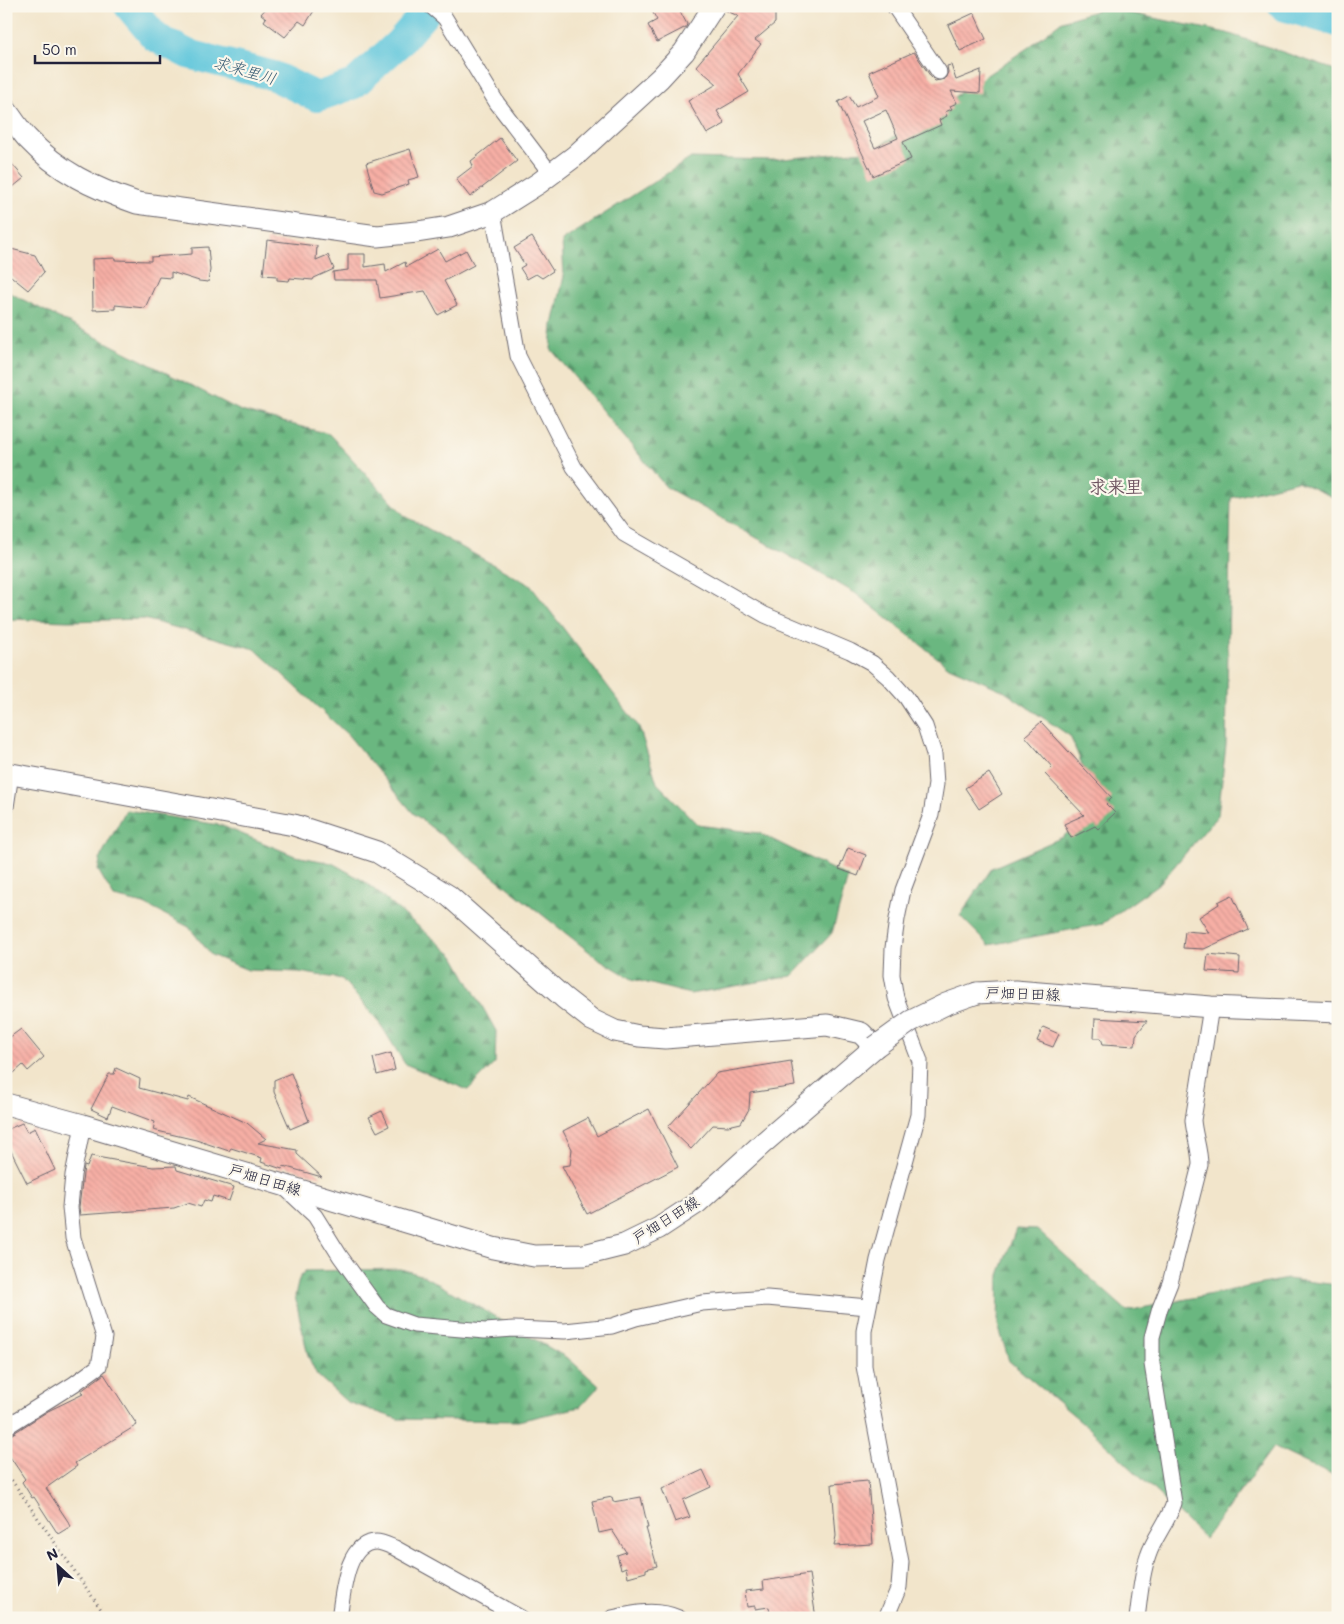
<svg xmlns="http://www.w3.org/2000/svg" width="1344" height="1624" viewBox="0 0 1344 1624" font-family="Mali,'Klee One',sans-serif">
  <defs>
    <pattern id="forest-firs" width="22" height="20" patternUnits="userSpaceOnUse" patternTransform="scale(1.25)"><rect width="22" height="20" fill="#6ab780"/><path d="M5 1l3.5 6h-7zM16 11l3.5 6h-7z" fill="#57946a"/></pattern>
    <pattern id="building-back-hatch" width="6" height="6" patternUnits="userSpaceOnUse" patternTransform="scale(1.25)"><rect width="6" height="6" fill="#f7afa5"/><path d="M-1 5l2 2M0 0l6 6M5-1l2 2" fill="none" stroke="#d3968f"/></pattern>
  </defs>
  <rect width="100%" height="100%" fill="#fbf7ec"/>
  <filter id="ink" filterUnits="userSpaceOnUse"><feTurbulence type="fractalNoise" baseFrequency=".02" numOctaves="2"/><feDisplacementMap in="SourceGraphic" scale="10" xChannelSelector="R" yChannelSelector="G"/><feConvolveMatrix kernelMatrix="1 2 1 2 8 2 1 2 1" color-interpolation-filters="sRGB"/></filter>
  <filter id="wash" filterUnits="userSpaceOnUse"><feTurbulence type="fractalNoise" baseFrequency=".0096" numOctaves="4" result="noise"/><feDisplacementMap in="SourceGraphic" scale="20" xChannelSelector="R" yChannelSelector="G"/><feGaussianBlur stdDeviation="1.12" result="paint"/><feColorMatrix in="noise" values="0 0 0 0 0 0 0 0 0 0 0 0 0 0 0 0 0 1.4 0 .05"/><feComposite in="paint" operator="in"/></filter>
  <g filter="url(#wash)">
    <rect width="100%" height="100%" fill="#f2e5cb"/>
    <g fill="url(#forest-firs)" stroke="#466c5e">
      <path d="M1105,8L1227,33L1338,71V507L1335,498L1297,481L1231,498L1226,745L1218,815L1161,882L1102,924L989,945L960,916L992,868L1063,837L1098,802L1070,736L1002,690L949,667L855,593L666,487L551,349L553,325L564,276L562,241L691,158L773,160L874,150L1029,47L1062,21Z"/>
      <path d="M6,291L241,411L329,434L405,516L530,585L639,727L657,783L698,825L759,833L848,877L832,933L792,976L690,994L632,979L596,957L413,813L348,735L255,649L144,619L68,621L6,619Z"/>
      <path d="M126,810L220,825L295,856L332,863L364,881L454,956L496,1031L495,1063L468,1090L405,1064L379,1022L342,979L299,972L248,970L211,955L189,927L144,904L114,897L98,870L101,856Z"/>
      <path d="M1016,1229L1037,1230L1127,1311L1287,1279L1338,1285V1478L1273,1447L1205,1539L1088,1427L1009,1361L998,1325L999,1275Z"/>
      <path d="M401,1269L424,1276L569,1359L599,1386L580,1407L518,1421L398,1419L347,1402L317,1375L308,1356L295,1296L299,1279L305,1271Z"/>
    </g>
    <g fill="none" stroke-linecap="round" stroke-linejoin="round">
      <g stroke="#5fc6db" stroke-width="30">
        <path d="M129,6L155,37L188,54L274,76L317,97L354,84L399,43L431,6"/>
        <path d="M1283,6L1338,22"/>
      </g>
    </g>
    <g id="blocks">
      <g fill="url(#building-back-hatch)" fill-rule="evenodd">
        <path d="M268,6H317L305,25L299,21L285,37L264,21L266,18L261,14Z"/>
        <path d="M660,6H677L687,24L686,27L657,42L648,25L657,20L652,11Z"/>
        <path d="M726,6H769L775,14V23L755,40L761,44L738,74L749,92L717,111L725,124L707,134L688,101L717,84L696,66L738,16L725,10Z"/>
        <path d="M974,13L986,39L960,51L948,25Z"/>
        <path d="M914,52L931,77L935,81L945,79L948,72L947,66L951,65L956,80L981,70L980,93L951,91L957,103L950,106L952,109L945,112L947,116L939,120L941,125L903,142L911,159L873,176L838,102L849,96L856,107L879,96L869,72ZM886,110L898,138L875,148L862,121Z"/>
        <path d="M500,138L517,161L470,197L456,179L473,166L471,161Z"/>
        <path d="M410,149L419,177L408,180L409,184L382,193L374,191L366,163Z"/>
        <path d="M6,157L24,178L13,187L6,180Z"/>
        <path d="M532,237L553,271L542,278L536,274L527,279L520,268L525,265L514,248Z"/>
        <path d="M267,240L317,246L316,260L328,255L334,269L314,278L313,280L290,278L289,281L277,280V276L263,275Z"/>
        <path d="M208,247L210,270L208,282L199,281L171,272V278L159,277L145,308L115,305V309L93,310L92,259L115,258V260L151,261V257L192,254V248Z"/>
        <path d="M11,249L35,255L44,272L28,290L6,272V254Z"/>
        <path d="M438,249L445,261L466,250L474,265L444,281L457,305L438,315L425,291L380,298L377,280H334L333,272L348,270V254H365V267L385,264L386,272L405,262L406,267Z"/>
        <path d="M1041,722L1112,798L1106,804L1115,813L1098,829L1095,826L1071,838L1064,824L1084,815L1045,774L1052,767L1025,736Z"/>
        <path d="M989,773L1002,794L979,809L965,788Z"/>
        <path d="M848,848L866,855L858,876L839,869Z"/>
        <path d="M1232,895L1248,929L1204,949L1183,948L1185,931L1209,933L1199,917L1219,904L1218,902Z"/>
        <path d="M1208,954L1240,957L1239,973L1206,971Z"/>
        <path d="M1095,1018L1147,1021L1136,1035L1135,1046L1103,1044L1101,1038H1094Z"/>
        <path d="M1043,1027L1059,1034L1053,1047L1037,1041Z"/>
        <path d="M21,1029L44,1057L28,1071L23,1065L6,1080V1040Z"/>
        <path d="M391,1053L395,1070L377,1075L373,1058Z"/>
        <path d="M791,1061L795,1086L750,1093L749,1109L741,1123L728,1126L713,1125L691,1149L668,1127L717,1073Z"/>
        <path d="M116,1068L140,1079L139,1088L188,1101L189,1097L247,1123L266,1139L258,1143L297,1150V1154L322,1177L283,1166L282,1169L261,1162L262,1158L231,1148L229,1151L196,1140L153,1130L155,1122L112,1106L108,1117L91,1109L109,1074H114Z"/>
        <path d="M291,1073L309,1121L290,1129L274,1092V1080Z"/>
        <path d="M649,1109L678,1167L587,1214L562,1166L570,1165L572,1149L563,1131L588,1118L597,1136Z"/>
        <path d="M382,1111L389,1126L377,1132L369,1117Z"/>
        <path d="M22,1123L27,1132L35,1128L55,1170L27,1183L6,1141V1130Z"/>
        <path d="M91,1156L153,1167L176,1166L177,1170L234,1187L229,1201L213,1196L211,1202L204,1200L201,1207L188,1203L174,1208L80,1215L79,1207L83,1174L84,1166L87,1167Z"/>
        <path d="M104,1374L137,1425L75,1463L77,1466L46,1488L71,1526L58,1534L34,1497L32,1498L22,1482L25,1479L6,1451V1438L48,1411L83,1394L81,1391Z"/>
        <path d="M703,1470L711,1487L683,1500L690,1517L675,1522L662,1489Z"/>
        <path d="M868,1481L873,1544L834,1546L836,1536L832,1484Z"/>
        <path d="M612,1497L613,1502L641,1497L648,1528H646L657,1566L646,1569V1572L628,1577L626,1567L621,1569L617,1555L626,1552L612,1530L599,1533L592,1501Z"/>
        <path d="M809,1574L816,1618H771L769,1607L755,1609V1606L747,1607L745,1591L764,1589L763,1581Z"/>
      </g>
    </g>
  </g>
  <g filter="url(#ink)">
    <use href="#blocks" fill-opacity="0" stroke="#6b666d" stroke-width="1"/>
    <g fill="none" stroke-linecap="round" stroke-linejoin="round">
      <g stroke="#6b666d" stroke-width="17">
        <g id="street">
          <path d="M431,6L445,18L497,103L551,174"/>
          <path d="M894,6L939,72"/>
          <path d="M493,212L518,356L574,467L624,534L765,615L850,651L872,663L888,677L906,697L925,726L934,754L936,784L931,815L903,890L897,919L893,948L892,975L896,998L920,1061L918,1115L878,1260L864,1331V1366L901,1562L899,1587L886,1618"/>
          <path d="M6,807L11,774"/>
          <path d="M284,1187L315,1216L340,1256L377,1307L386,1315L414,1325L485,1331L514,1329L565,1331L612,1326L636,1318L702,1303L767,1298L868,1307"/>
          <path d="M6,1427L74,1384L99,1366L104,1337L73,1238L70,1207L73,1175L83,1125"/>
          <path d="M339,1618C343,1596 345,1542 376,1542C382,1542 390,1546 395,1548L521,1618"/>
          <path d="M612,1618C634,1613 657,1608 679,1618"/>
          <path d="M1137,1618C1140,1597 1141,1576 1148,1556C1154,1537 1168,1522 1174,1503L1152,1364V1337L1160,1308L1170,1283L1200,1165C1200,1149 1194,1135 1193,1120L1211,1007"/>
        </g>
      </g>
      <g stroke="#6b666d" stroke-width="23">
        <g id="secondary">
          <path d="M6,110C13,119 19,129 27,138C59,172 93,188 137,203L377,236L417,232L449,227L493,212L539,183L575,156L660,78L684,52L714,6"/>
          <path d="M6,773L294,825L377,852L449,896L564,998L592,1020L615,1031L639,1036L665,1038L827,1025L861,1033L875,1047L762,1144L697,1203L659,1228L624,1245L584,1255L534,1256L493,1248L83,1125L6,1104"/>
          <path d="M977,993L1015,991L1211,1007L1338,1012"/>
        </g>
      </g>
      <path stroke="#6b666d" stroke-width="3" stroke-dasharray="1 4" stroke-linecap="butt" d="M6,1472L107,1618"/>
      <use href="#street" stroke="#fff" stroke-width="15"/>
      <use href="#secondary" stroke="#fff" stroke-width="21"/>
      <g stroke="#6b666d" stroke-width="23" stroke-linecap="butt">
        <path id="secondary-bridge" d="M875,1047L911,1021L946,1004L977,993"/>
      </g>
      <use href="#secondary-bridge" stroke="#fff" stroke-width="21"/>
    </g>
  </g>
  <g text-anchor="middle" stroke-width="4.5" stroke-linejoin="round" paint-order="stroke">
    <g font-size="15" fill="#22223b" stroke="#fbf7ec">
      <text transform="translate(1023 994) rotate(2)" y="5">戸畑日田線</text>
      <text transform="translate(265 1180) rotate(17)" y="5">戸畑日田線</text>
      <text transform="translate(666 1220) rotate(-32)" y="5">戸畑日田線</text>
    </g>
    <g font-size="16" font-style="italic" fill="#375b73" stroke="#fbf7ec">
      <text transform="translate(245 70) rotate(16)" y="6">求来里川</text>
    </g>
    <g font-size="18" font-weight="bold" fill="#6d5360" stroke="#fbf7ec">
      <text x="1116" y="493">求来里</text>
    </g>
  </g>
  <rect width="1344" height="1624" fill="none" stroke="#fbf7ec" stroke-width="25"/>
  <g transform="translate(58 1566) rotate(334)" stroke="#fbf7ec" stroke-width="4" paint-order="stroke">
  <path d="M0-4L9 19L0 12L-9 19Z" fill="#22223b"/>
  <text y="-8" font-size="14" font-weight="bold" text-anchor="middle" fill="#22223b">N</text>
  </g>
  <path d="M35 55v8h125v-8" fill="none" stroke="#22223b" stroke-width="2.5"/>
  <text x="42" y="55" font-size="15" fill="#22223b" stroke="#fbf7ec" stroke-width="4" paint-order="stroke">50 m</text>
</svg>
